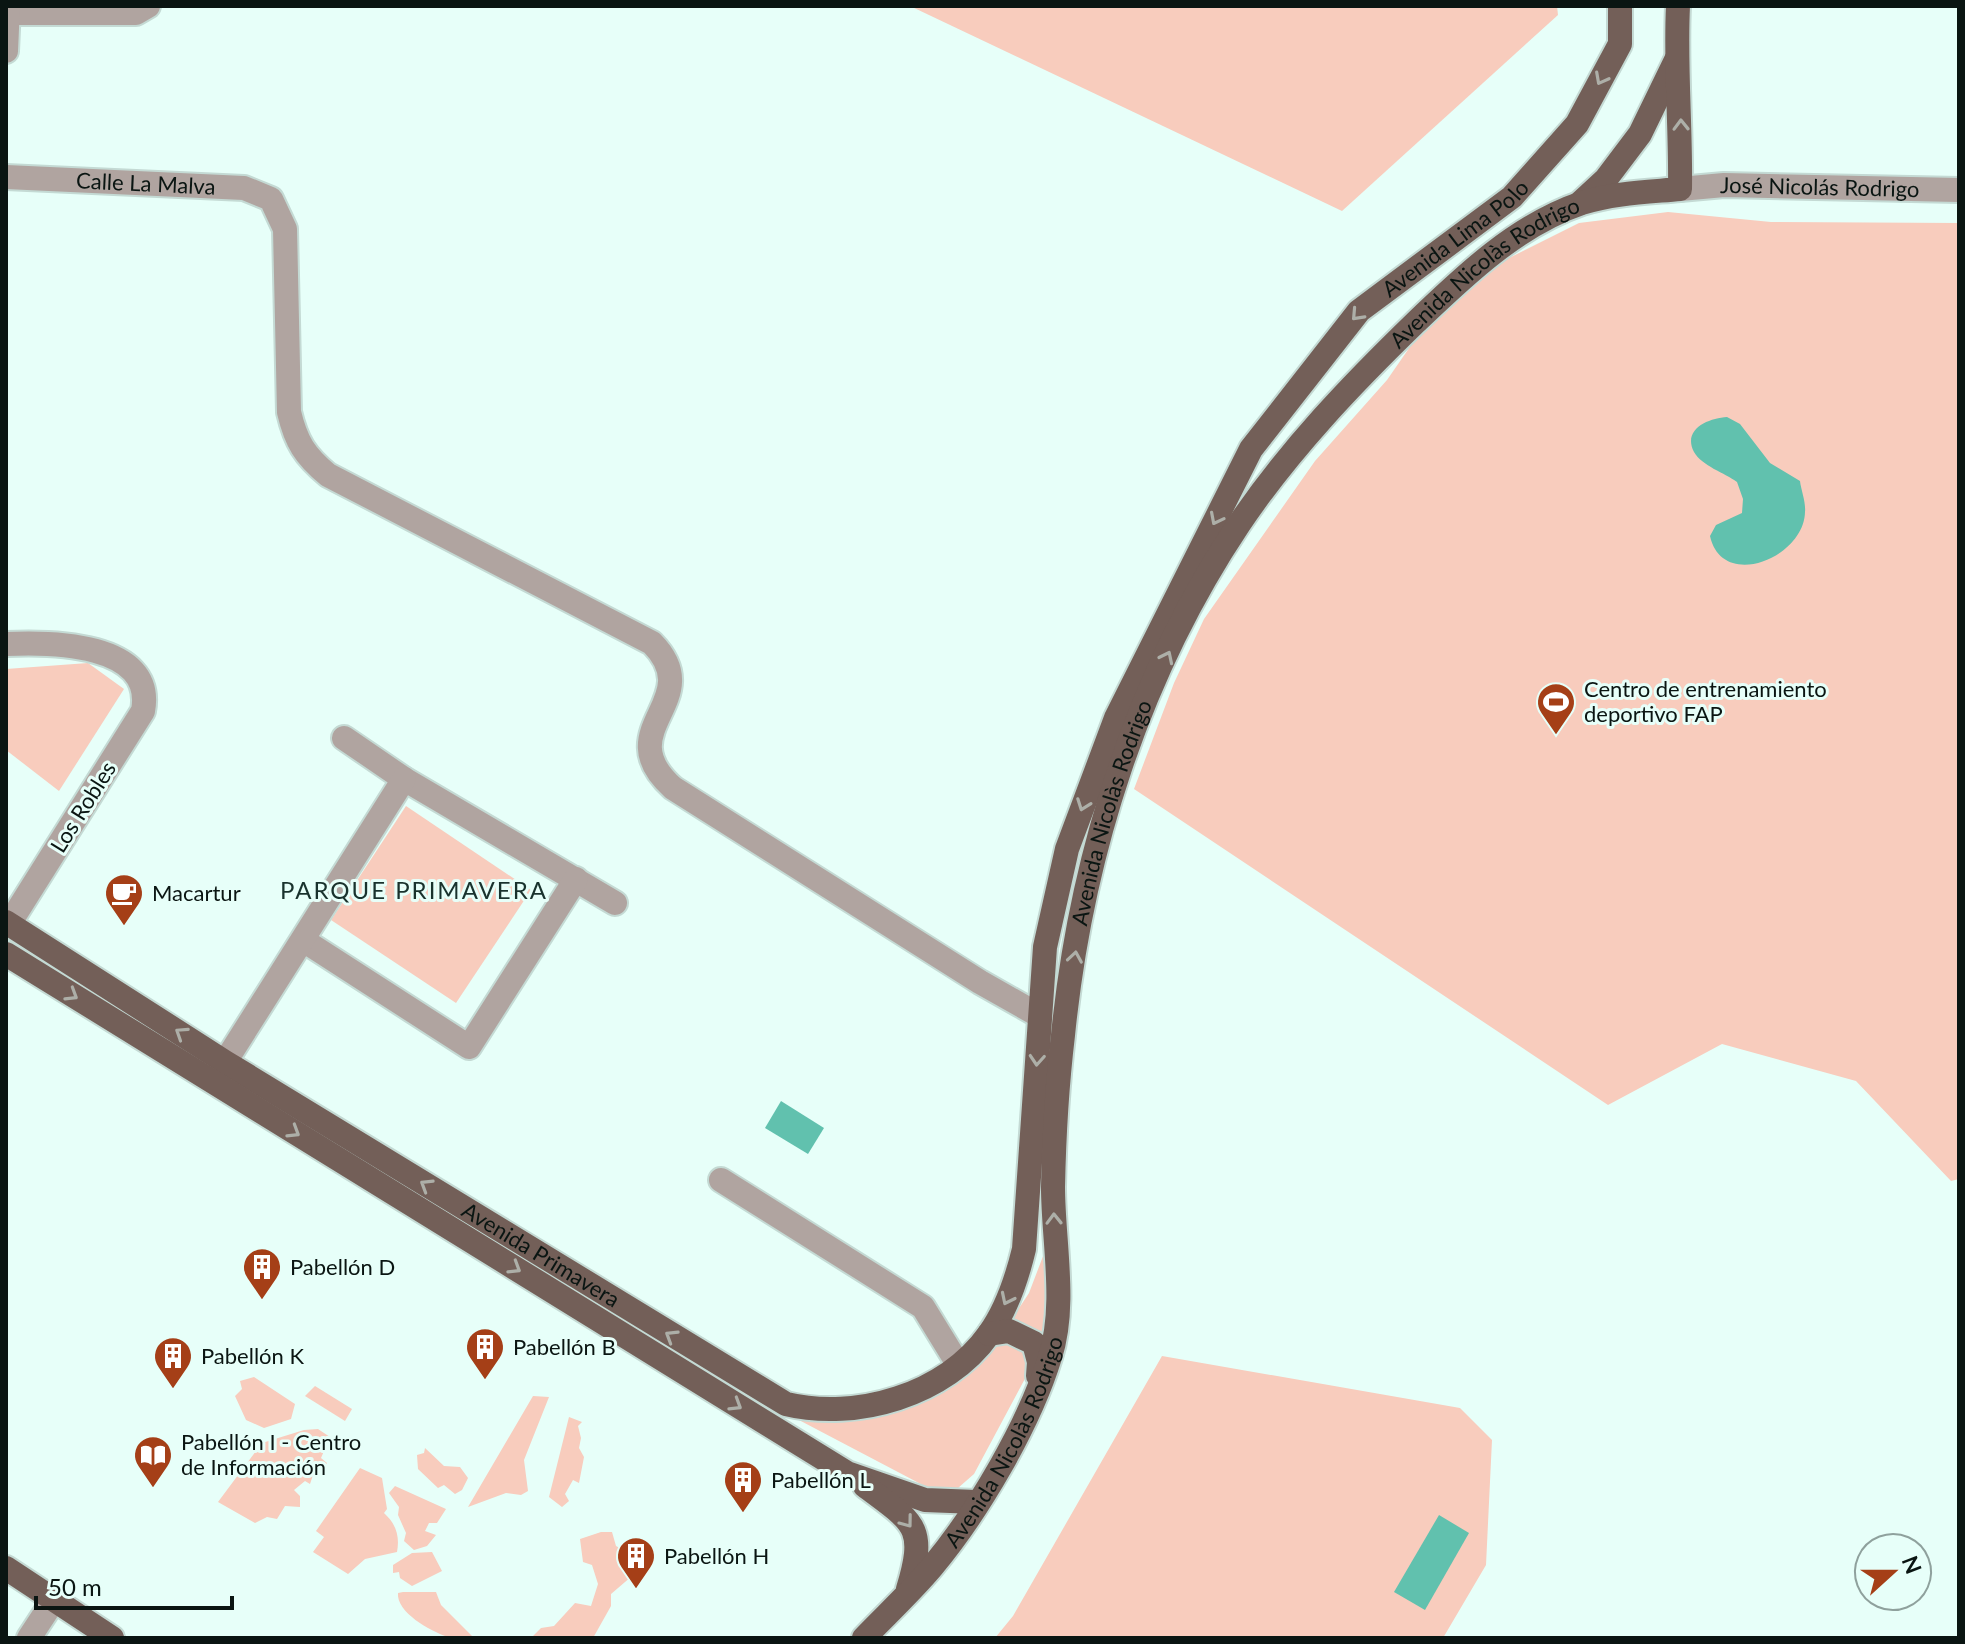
<svg xmlns="http://www.w3.org/2000/svg" width="1965" height="1644" viewBox="0 0 1965 1644" font-family="Lato,sans-serif">
  <rect width="100%" height="100%" fill="#e7fff9"/>
  <g fill="#f8ccbd">
    <path d="M910,6H1557L1558,15L1342,211Z"/>
    <path d="M1668,212L1771,222L1959,223V1179L1951,1181L1856,1081L1722,1044L1608,1105L1134,789L1174,683L1204,619L1315,461L1387,380L1432,315L1479,273L1579,223Z"/>
    <path d="M88,663L124,689L59,791L6,750V669Z"/>
    <path d="M406,806L531,890L456,1003L331,920Z"/>
    <path d="M1045,1251V1342L1031,1328L1010,1322L1029,1293Z"/>
    <path d="M1006,1343L1026,1352L1028,1373L974,1474L958,1488L936,1492L797,1419C861,1422 915,1412 967,1373C981,1363 989,1347 1006,1343Z"/>
    <path d="M1162,1356L1460,1408L1492,1440L1486,1565L1443,1638H995L1013,1616Z"/>
    <path d="M254,1377L295,1404L291,1419L264,1428L246,1420L235,1396L242,1389L240,1381Z"/>
    <path d="M315,1386L352,1409L345,1421L305,1396Z"/>
    <path d="M533,1396L549,1397L524,1460L528,1491L521,1495L506,1493L468,1507Z"/>
    <path d="M569,1417L582,1422L578,1426L581,1438L579,1448L584,1457L579,1483L573,1480L565,1494L569,1501L562,1507L549,1497Z"/>
    <path d="M318,1429L330,1437L321,1458L327,1463L321,1472L315,1469L310,1484L305,1481L294,1490L300,1496V1507L285,1506L277,1519L267,1517L255,1523L218,1502L262,1443L304,1430Z"/>
    <path d="M425,1448L444,1466L460,1467L468,1478L462,1490L455,1494L444,1485L438,1488L418,1469L417,1455L424,1453Z"/>
    <path d="M360,1468L382,1478L387,1509L384,1513C396,1524 400,1536 397,1552L365,1559L348,1574L313,1552L324,1537L316,1531Z"/>
    <path d="M395,1486L446,1509L437,1523H429L425,1531L436,1535L427,1546L414,1550L404,1541L406,1533L398,1515L399,1507L389,1493Z"/>
    <path d="M601,1532H612L616,1546L627,1552L632,1576L611,1594V1606L593,1638H531L541,1628L554,1626L575,1603L591,1606L598,1584L592,1565L583,1562L580,1539Z"/>
    <path d="M432,1552L442,1571L412,1586L400,1578L399,1572L393,1573V1565L412,1553Z"/>
    <path d="M403,1592H436L441,1605L474,1638C466,1638 455,1640 448,1637C430,1631 396,1612 398,1593Z"/>
  </g>
  <g fill="#61c1ae">
    <path d="M1727,417L1740,424L1770,463L1800,481C1801,490 1806,502 1805,512C1804,558 1722,591 1710,536L1716,525L1742,513L1743,499L1737,482C1725,473 1702,466 1694,452C1682,429 1709,418 1727,417Z"/>
    <path d="M781,1101L824,1128L808,1154L765,1128Z"/>
    <path d="M1439,1515L1469,1533L1425,1610L1394,1592Z"/>
  </g>
  <g fill="none" stroke-linecap="round" stroke-linejoin="round">
    <g stroke="#c4dad4" stroke-width="28">
      <g id="minor">
        <path d="M8,13H136L148,6"/>
        <path d="M6,51L8,6"/>
        <path id="s1" d="M6,177L244,188L271,199L285,229L289,412C296,442 305,456 328,475L652,643C709,701 607,729 673,788L980,982L1040,1016"/>
        <path id="s2" d="M1680,189L1724,185L1959,190"/>
        <path d="M6,644C49,642 156,642 143,711L9,924"/>
        <path d="M344,738L404,779L615,903"/>
        <path d="M303,940L469,1047L576,879"/>
        <path d="M225,1062L404,779"/>
        <path d="M721,1180L923,1307L958,1364"/>
        <path d="M29,1638L54,1600"/>
      </g>
    </g>
    <g stroke="#c4dad4" stroke-width="28">
      <g id="major">
        <path d="M1580,203L1606,179L1640,134L1676,60"/>
        <path id="s3" d="M6,922L225,1062L786,1404C856,1421 946,1395 989,1334C1007,1309 1017,1278 1024,1249L1045,947L1067,849L1116,718L1251,449L1359,311L1512,197L1577,124L1620,44V6"/>
        <path d="M6,954L847,1473L925,1500L976,1502"/>
        <path d="M989,1334L1009,1331L1034,1343L1039,1362L1038,1376"/>
        <path d="M865,1486C914,1523 927,1526 908,1589"/>
        <path d="M6,1568L112,1638"/>
        <path id="s4" d="M864,1638C886,1615 911,1592 932,1567C978,1512 1029,1425 1050,1357C1067,1305 1053,1241 1053,1187C1054,1137 1057,1085 1063,1035C1081,855 1138,675 1239,524C1289,450 1352,384 1416,322C1465,275 1517,225 1582,203C1613,193 1648,192 1680,189C1681,128 1675,67 1678,6"/>
      </g>
    </g>
    <use href="#minor" stroke="#b0a4a0" stroke-width="24"/>
    <use href="#major" stroke="#735f58" stroke-width="24"/>
  </g>
  <defs><path id="oneway-chevron" d="M-2-3.5L2.5 0L-2 3.5" fill="none" stroke-width="1.6" stroke-linecap="round" stroke-linejoin="round" transform="scale(2)"/></defs>
  <g stroke="#adafa8">
    <use href="#oneway-chevron" transform="translate(1601 79) rotate(118)"/>
    <use href="#oneway-chevron" transform="translate(1681 125) rotate(-91)"/>
    <use href="#oneway-chevron" transform="translate(1357 315) rotate(133)"/>
    <use href="#oneway-chevron" transform="translate(1216 519) rotate(117)"/>
    <use href="#oneway-chevron" transform="translate(1167 657) rotate(-64)"/>
    <use href="#oneway-chevron" transform="translate(1083 805) rotate(110)"/>
    <use href="#oneway-chevron" transform="translate(1075 957) rotate(-81)"/>
    <use href="#oneway-chevron" transform="translate(72 995) rotate(32)"/>
    <use href="#oneway-chevron" transform="translate(181 1033) rotate(-147)"/>
    <use href="#oneway-chevron" transform="translate(1037 1060) rotate(94)"/>
    <use href="#oneway-chevron" transform="translate(294 1132) rotate(32)"/>
    <use href="#oneway-chevron" transform="translate(426 1185) rotate(-148)"/>
    <use href="#oneway-chevron" transform="translate(1054 1219) rotate(-91)"/>
    <use href="#oneway-chevron" transform="translate(515 1268) rotate(32)"/>
    <use href="#oneway-chevron" transform="translate(1007 1299) rotate(116)"/>
    <use href="#oneway-chevron" transform="translate(671 1336) rotate(-148)"/>
    <use href="#oneway-chevron" transform="translate(736 1405) rotate(32)"/>
    <use href="#oneway-chevron" transform="translate(907 1522) rotate(53)"/>
  </g>
  <defs>
    <g id="stadium-pin" transform="scale(2)"><path d="M0 17L-7.5 6A9.5 9.5 0 1 1 7.5 6Z" fill="#a53f17" stroke="#e7fff9"/><path d="M0-5a6.5 5 0 1 0 0 10a6.5 5 0 1 0 0-10ZM-3.5-1.8h7v3.6h-7Z" fill="#fff"/></g>
    <g id="cafe-pin" transform="scale(2)"><path d="M0 17L-7.5 6A9.5 9.5 0 1 1 7.5 6Z" fill="#a53f17" stroke="#e7fff9"/><path d="M-5.5-4.5H6V0H3Q3 3.5 0 3.5H-2.5Q-5.5 3.5-5.5 0ZM3-3.2v2h1.7v-2ZM-6 4.5H4V6H-6Z" fill="#fff"/></g>
    <g id="building-pin" transform="scale(2)"><path d="M0 17L-7.5 6A9.5 9.5 0 1 1 7.5 6Z" fill="#a53f17" stroke="#e7fff9"/><path d="M-4-6H4V6H1V3H-1V6H-4ZM-2.5-4.3h1.7v1.8h-1.7ZM.8-4.3h1.7v1.8H.8ZM-2.5-1h1.7V.8h-1.7ZM.8-1h1.7V.8H.8Z" fill="#fff"/></g>
    <g id="library-pin" transform="scale(2)"><path d="M0 17L-7.5 6A9.5 9.5 0 1 1 7.5 6Z" fill="#a53f17" stroke="#e7fff9"/><path d="M-6-4Q-3-5.5-.7-3.5V5Q-3 3-6 4ZM6-4Q3-5.5 .7-3.5V5Q3 3 6 4Z" fill="#fff"/></g>
  </defs>
  <g fill-rule="evenodd">
    <use href="#stadium-pin" x="1556" y="702"/>
    <use href="#cafe-pin" x="124" y="893"/>
    <use href="#building-pin" x="262" y="1267"/>
    <use href="#building-pin" x="485" y="1347"/>
    <use href="#building-pin" x="173" y="1356"/>
    <use href="#library-pin" x="153" y="1455"/>
    <use href="#building-pin" x="743" y="1480"/>
    <use href="#building-pin" x="636" y="1556"/>
  </g>
  <g text-anchor="middle" stroke-width="6" stroke-linejoin="round" paint-order="stroke">
    <g font-size="22" fill="#0a1512" stroke="#e7fff9">
      <text dy="8" stroke="none"><textPath href="#s1" startOffset="140">Calle La Malva</textPath></text>
      <text dy="8" stroke="none"><textPath href="#s2" startOffset="140">José Nicolás Rodrigo</textPath></text>
      <text dy="8" stroke="none"><textPath href="#s3" startOffset="2376">Avenida Lima Polo</textPath></text>
      <text dy="8" stroke="none"><textPath href="#s4" startOffset="1564">Avenida Nicolàs Rodrigo</textPath></text>
      <text transform="translate(83 807) rotate(-58)" y="8">Los Robles</text>
      <text dy="8" stroke="none"><textPath href="#s4" startOffset="892">Avenida Nicolàs Rodrigo</textPath></text>
      <text dy="8" stroke="none"><textPath href="#s3" startOffset="630">Avenida Primavera</textPath></text>
      <text dy="8" stroke="none"><textPath href="#s4" startOffset="244">Avenida Nicolàs Rodrigo</textPath></text>
    </g>
    <g font-size="22" fill="#0a1512" stroke="#e7fff9" text-anchor="start">
      <text x="1584" y="697">Centro de entrenamiento<tspan x="1584" dy="25">deportivo FAP</tspan></text>
      <text x="152" y="901">Macartur</text>
      <text x="290" y="1275">Pabellón D</text>
      <text x="513" y="1355">Pabellón B</text>
      <text x="201" y="1364">Pabellón K</text>
      <text x="181" y="1450">Pabellón I - Centro<tspan x="181" dy="25">de Información</tspan></text>
      <text x="771" y="1488">Pabellón L</text>
      <text x="664" y="1564">Pabellón H</text>
    </g>
    <g font-size="24" letter-spacing="2" fill="#19322d" stroke="#e7fff9">
      <text x="414" y="899">PARQUE PRIMAVERA</text>
    </g>
  </g>
  <rect width="1965" height="1644" fill="none" stroke="#0a1512" stroke-width="16"/>
  <g transform="translate(1893 1572) rotate(69)"><circle r="38" fill="#e7fff9" stroke="#8fa19d" stroke-width="2"/>
  <path d="M0-6L14 30L0 20L-14 30Z" fill="#a53f17"/>
  <text y="-12" font-size="22" font-weight="bold" text-anchor="middle" fill="#0a1512">N</text>
  </g>
  <path d="M36 1596v12h196v-12" fill="none" stroke="#0a1512" stroke-width="4"/>
  <text x="48" y="1596" font-size="24" fill="#0a1512" stroke="#e7fff9" stroke-width="6" paint-order="stroke">50 m</text>
</svg>
